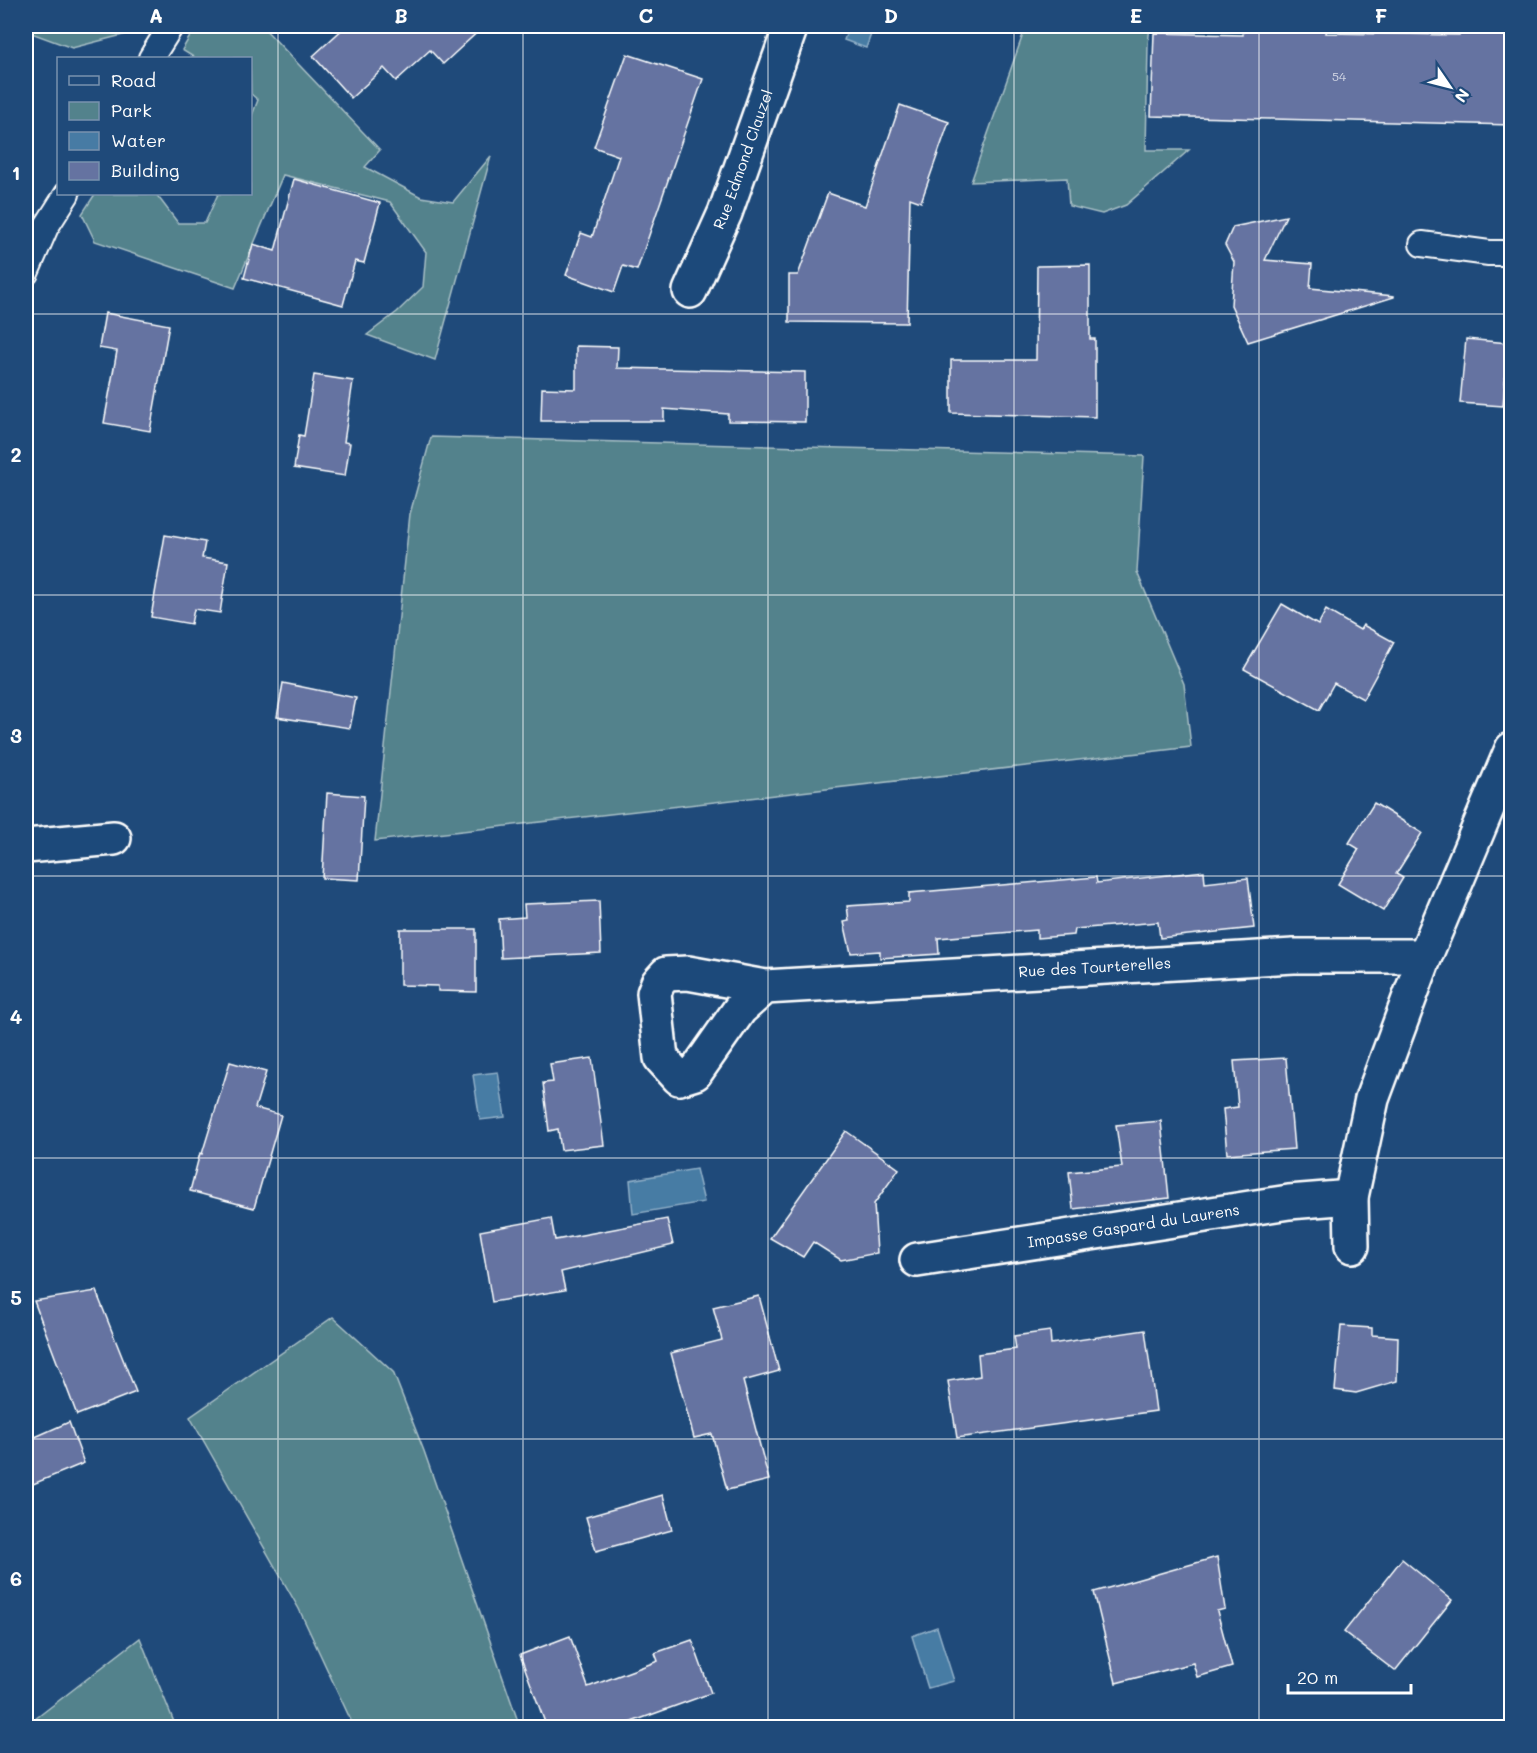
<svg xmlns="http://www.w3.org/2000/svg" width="1537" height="1753" viewBox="0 0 1537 1753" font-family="Mali,sans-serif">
  <rect width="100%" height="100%" fill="#1f4a7a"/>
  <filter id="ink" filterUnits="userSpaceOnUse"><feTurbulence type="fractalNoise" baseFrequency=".0167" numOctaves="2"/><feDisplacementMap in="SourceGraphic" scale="12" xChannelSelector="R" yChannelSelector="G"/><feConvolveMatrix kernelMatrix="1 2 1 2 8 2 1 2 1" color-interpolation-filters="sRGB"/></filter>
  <g filter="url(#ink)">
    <g fill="#53828c" stroke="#a9c0c6" stroke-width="1.5">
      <path d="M26,26H142L138,31L72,48L26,31Z"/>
      <path d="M196,26H262L380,150L365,167L421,197L453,202L491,156L435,360L367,335L397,312L423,287L426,252L390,202L283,175L235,288L95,241L82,214L95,194H156L178,223H205L218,194H250L251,118L258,100L251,94L250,58H195L182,50Z"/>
      <path d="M1026,26H1150L1148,44L1146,150H1189L1126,205L1102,214L1069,206L1067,178L971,182Z"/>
      <path d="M431,437L1144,456L1137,572L1184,684L1191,747L375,841L410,514Z"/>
      <path d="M333,1317L393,1372L424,1451L520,1727H354L299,1609L190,1417Z"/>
      <path d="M140,1638L176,1727H26V1726Z"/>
    </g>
    <g fill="#477ba4" stroke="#91b0c8" stroke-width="1.5">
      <path d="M849,26H874L866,48L844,40Z"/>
      <path d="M498,1072L505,1117L480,1120L473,1075Z"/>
      <path d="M696,1169L704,1202L633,1214L630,1180Z"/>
      <path d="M937,1627L954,1681L928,1688L912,1636Z"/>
    </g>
    <g fill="#6573a1" stroke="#fff" stroke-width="1.5">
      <path d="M346,26H484L443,64L430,50L396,81L384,68L351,98L313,56Z"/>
      <path d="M1244,26H1327L1326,33L1459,35L1460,26H1512V125L1151,116L1154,33L1243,35Z"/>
      <path d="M627,54L703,79L637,270L623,266L614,292L566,275L581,233L592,237L619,156L594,147Z"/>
      <path d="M900,105L949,122L921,202L910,198L907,323L789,322V275H798L828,193L865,206Z"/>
      <path d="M294,179L380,203L364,263L355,261L343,305L244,278L253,244L275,251Z"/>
      <path d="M1286,216L1265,260L1312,264L1310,288L1394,296V297L1248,342L1231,305L1234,262L1225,245L1233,227Z"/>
      <path d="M1090,265V339H1095V417L951,413V360H1036L1037,266Z"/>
      <path d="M105,313L169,325L150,431L104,423L117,351L99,348Z"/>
      <path d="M1466,339L1508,343L1503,406L1460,403Z"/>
      <path d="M576,346L618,347L617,368L805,372V422L728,421V414L664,409V421H541L542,388L576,389Z"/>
      <path d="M314,375L353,381L344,442L350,443L345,476L294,468L299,435L304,436Z"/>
      <path d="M165,535L205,542L202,558L228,562L220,613L194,609L191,624L151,617Z"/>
      <path d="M1282,604L1318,625L1326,610L1360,630L1363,625L1394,642L1363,699L1334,683L1319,710L1244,669Z"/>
      <path d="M283,683L356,698L350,728L277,717Z"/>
      <path d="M327,793L364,796L359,880L322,878Z"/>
      <path d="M1374,803L1422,833L1396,874L1403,878L1383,911L1338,884L1359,849L1349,843Z"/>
      <path d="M1204,871L1205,883L1248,878L1254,928L1160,938L1158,922L1075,929L1074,935L1037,938V930L938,938L939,954L880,958V951L851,953L844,922L849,921L847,906L909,902V893L1096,877L1097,883Z"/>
      <path d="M599,901L601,953L501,958L499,919L525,917L524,904Z"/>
      <path d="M400,929H476V992L438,991V986L400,985Z"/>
      <path d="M592,1058L604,1145L561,1150L558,1129L549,1131L543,1083L553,1082L550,1064Z"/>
      <path d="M1286,1058L1294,1149L1227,1154L1223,1109L1238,1107L1234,1061Z"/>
      <path d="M230,1062L266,1072L255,1108L281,1115L254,1208L190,1191L200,1153L202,1154Z"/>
      <path d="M1161,1121L1169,1198L1073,1209L1069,1172L1122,1167L1116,1125Z"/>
      <path d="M846,1131L899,1169L874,1204L877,1253L841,1260L813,1242L803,1257L770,1238Z"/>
      <path d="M551,1218L555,1240L667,1219L673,1245L561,1272L565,1290L492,1302L480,1231Z"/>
      <path d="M96,1291L136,1392L77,1415L34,1301Z"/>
      <path d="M759,1296L779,1371L743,1381L769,1480L727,1490L712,1434L694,1438L671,1353L722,1340L713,1307Z"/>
      <path d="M1341,1326L1372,1328V1335L1398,1337L1397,1381L1356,1393L1335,1390Z"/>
      <path d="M1145,1330L1156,1411L957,1438L948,1381L980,1376L978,1354L1016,1349L1014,1336L1050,1331L1051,1344Z"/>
      <path d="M69,1422L84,1463L26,1487V1441Z"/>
      <path d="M663,1495L672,1530L596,1551L586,1517Z"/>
      <path d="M1217,1557L1225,1609L1217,1611L1232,1667L1197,1677L1193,1663L1116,1683L1094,1592Z"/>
      <path d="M1402,1559L1452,1600L1395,1671L1344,1632Z"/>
      <path d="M570,1636L588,1687L658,1661L655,1653L692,1640L711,1693L615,1728H547L520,1655Z"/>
    </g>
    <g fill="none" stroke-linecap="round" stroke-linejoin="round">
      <g stroke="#fff" stroke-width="28">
        <g id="service">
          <path d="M151,58L171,26"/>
          <path d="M1422,244L1489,253H1512"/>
          <path d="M26,273L46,227L67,194"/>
        </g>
      </g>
      <g stroke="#fff" stroke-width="38">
        <g id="minor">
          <path id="s1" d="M690,291L725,213L791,26"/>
          <path d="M26,846L114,838"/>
          <path id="s2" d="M765,987L740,1009L695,1073L679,1078L661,1058L654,993L658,983L666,974L688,973L765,987L1294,956H1425"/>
          <path d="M1352,1246L1351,1197L1372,1099L1425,956L1512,749"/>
          <path id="s3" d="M917,1260L1289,1202L1351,1197"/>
        </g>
      </g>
      <use href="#service" stroke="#1f4a7a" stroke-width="24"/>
      <use href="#minor" stroke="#1f4a7a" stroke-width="33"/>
    </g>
  </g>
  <path fill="none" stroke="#fff" stroke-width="1.5" stroke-opacity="0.55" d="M278,26V1728M523,26V1728M768,26V1728M1014,26V1728M1259,26V1728M26,314H1512M26,595H1512M26,876H1512M26,1158H1512M26,1439H1512"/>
  <g text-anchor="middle" stroke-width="5" stroke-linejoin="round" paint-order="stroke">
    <g font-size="12" fill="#d8dce8">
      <text x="1339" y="81">54</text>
    </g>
    <g font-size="15" fill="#fff" stroke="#1f4a7a">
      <text dy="5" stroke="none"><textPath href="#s1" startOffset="142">Rue Edmond Clauzel</textPath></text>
      <text dy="5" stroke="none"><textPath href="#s2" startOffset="674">Rue des Tourterelles</textPath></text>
      <text dy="5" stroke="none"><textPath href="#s3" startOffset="219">Impasse Gaspard du Laurens</textPath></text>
    </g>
  </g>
  <rect width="1537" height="1753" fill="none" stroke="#1f4a7a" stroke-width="66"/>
  <rect x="57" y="57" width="195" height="138" fill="#1f4a7a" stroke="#7992af" stroke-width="1.5"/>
  <rect x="69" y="76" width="30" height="9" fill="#1f4a7a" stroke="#7992af" stroke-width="1.5"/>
  <text x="111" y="87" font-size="18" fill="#ffffff">Road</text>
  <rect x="69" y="102" width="30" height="18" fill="#53828c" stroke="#7992af" stroke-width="1.5"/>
  <text x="111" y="117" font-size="18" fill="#ffffff">Park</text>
  <rect x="69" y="132" width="30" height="18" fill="#477ba4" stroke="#7992af" stroke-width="1.5"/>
  <text x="111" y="147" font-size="18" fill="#ffffff">Water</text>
  <rect x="69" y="162" width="30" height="18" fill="#6573a1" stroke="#7992af" stroke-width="1.5"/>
  <text x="111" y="177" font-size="18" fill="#ffffff">Building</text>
  <g transform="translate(1450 87) rotate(125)" stroke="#1f4a7a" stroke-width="4.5" paint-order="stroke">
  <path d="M0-4.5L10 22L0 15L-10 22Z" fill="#ffffff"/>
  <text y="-9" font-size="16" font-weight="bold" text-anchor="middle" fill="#ffffff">N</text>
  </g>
  <path d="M1288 1684v9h123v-9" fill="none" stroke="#ffffff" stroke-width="3"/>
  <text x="1297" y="1684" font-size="18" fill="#ffffff" stroke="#1f4a7a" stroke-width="4.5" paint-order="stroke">20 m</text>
  <rect x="33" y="33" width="1471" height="1687" fill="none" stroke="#fff" stroke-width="2"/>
  <g font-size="20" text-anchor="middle" font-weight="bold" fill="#fff">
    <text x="156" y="23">A</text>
    <text x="401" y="23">B</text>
    <text x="646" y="23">C</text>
    <text x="891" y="23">D</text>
    <text x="1136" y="23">E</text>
    <text x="1381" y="23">F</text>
    <text x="16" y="180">1</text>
    <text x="16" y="462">2</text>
    <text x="16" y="743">3</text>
    <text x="16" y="1024">4</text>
    <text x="16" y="1305">5</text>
    <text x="16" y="1586">6</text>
  </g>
</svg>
